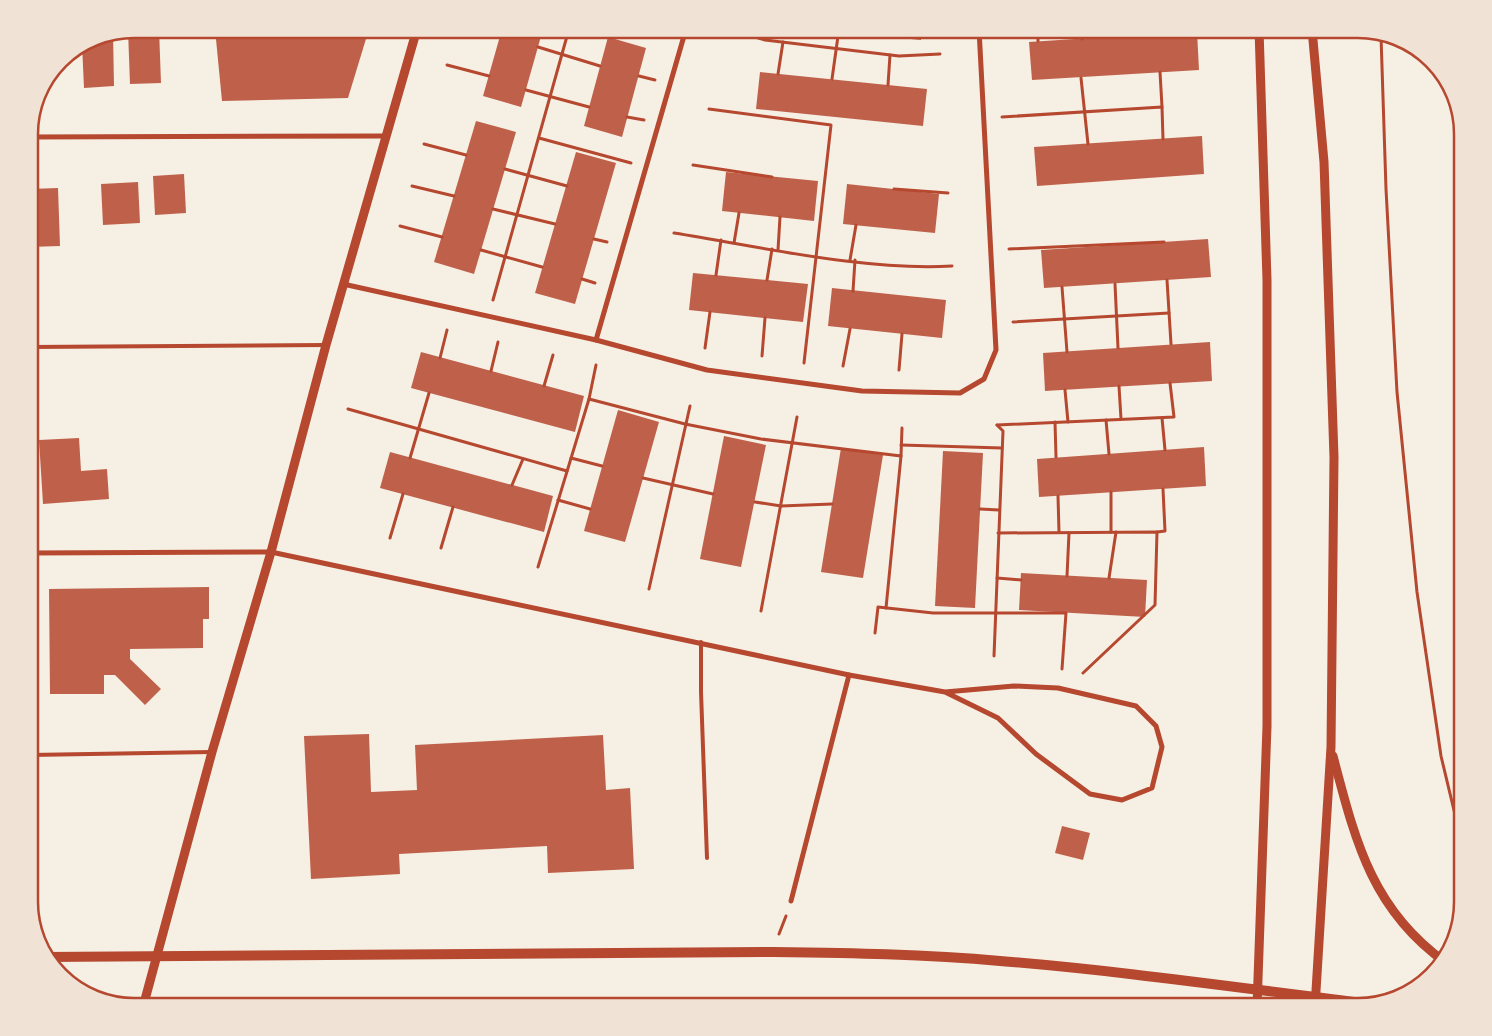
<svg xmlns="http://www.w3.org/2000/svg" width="1492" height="1036" viewBox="0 0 1492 1036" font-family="'Zilla Slab',serif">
  <rect width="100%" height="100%" fill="#f6efe4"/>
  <g fill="#bf614a">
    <path d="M159,29L161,83L130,84L128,30Z"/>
    <path d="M215,29H369L348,98L222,101Z"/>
    <path d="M502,29H543L521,107L483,96Z"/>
    <path d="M881,29H922L921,40L880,36Z"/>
    <path d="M1197,31L1199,70L1032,80L1029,42Z"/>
    <path d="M113,33L114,86L84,88L82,44L94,37Z"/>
    <path d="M608,37L646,48L622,137L584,126Z"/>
    <path d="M760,72L927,89L923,126L756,109Z"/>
    <path d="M476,121L516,132L474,274L434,262Z"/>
    <path d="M1202,136L1204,174L1037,186L1034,147Z"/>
    <path d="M576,152L616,163L575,304L535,293Z"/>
    <path d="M726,172L818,181L814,221L722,211Z"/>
    <path d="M184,174L186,213L155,215L153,176Z"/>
    <path d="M138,182L140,223L103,225L101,184Z"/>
    <path d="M847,184L939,194L935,233L843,224Z"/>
    <path d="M58,188L60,246L29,247V189Z"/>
    <path d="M1208,239L1211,277L1044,288L1041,250Z"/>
    <path d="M693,273L808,284L803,322L689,310Z"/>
    <path d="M832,288L946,300L942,338L828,326Z"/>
    <path d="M1210,342L1212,381L1045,391L1043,353Z"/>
    <path d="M421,352L584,396L575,432L411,388Z"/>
    <path d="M618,410L659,422L625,542L584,531Z"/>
    <path d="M724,436L766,445L741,567L700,559Z"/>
    <path d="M79,438L81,471L107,469L109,499L43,504L39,440Z"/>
    <path d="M1204,447L1206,486L1039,497L1037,459Z"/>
    <path d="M841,448L883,455L863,578L821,572Z"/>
    <path d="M943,451L983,453L975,608L935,606Z"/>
    <path d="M390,452L553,496L544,532L380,488Z"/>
    <path d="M1021,573L1147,580L1145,617L1019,610Z"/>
    <path d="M209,587V619H203V648L130,649V659L161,689L145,705L115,675H104V694H50L49,589Z"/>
    <path d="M369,734L371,792L417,790L415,745L603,735L606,790L630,788L634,869L548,873L547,846L399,854L400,874L311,879L304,736Z"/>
    <path d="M1062,826L1090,833L1083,860L1055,853Z"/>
  </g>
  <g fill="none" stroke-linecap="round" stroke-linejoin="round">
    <g stroke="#b5482f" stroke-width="3">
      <path d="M464,29L500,37"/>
      <path d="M634,29L667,37"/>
      <path d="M1038,29V41"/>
      <path d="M1082,29V39"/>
      <path d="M1124,29V36"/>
      <path d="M1166,29V33"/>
      <path d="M731,30L765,40L899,56L940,54"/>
      <path d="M1381,36L1386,189L1397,392L1417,592L1441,756L1463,848"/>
      <path d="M538,47L600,66"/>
      <path d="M447,65L489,76"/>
      <path d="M1160,72L1162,107"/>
      <path d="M778,74L783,42"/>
      <path d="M639,76L655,80"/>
      <path d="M1081,78L1088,144"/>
      <path d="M832,79L839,29"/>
      <path d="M888,85L890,55"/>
      <path d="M526,90L589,107"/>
      <path d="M709,109L831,125L804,363"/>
      <path d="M627,117L644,120"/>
      <path d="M1002,117L1162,107L1163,139"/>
      <path d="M539,138L631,163"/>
      <path d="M424,144L466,155"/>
      <path d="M693,165L772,177"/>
      <path d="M505,169L567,186"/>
      <path d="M412,186L454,196"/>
      <path d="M894,189L948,193"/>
      <path d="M493,209L555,224"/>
      <path d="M400,226L442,237"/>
      <path d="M674,233C763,247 863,271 952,266"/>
      <path d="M594,239L607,242"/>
      <path d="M734,243L739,213"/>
      <path d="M1009,249L1164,242"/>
      <path d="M481,250L542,267"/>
      <path d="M778,250L780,217"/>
      <path d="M850,260L856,225"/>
      <path d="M716,275L721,240"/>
      <path d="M582,279L595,283"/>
      <path d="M767,280L772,249"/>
      <path d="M1167,280L1171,344"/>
      <path d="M1115,284L1118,348"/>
      <path d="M1062,287L1067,352"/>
      <path d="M853,291L855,260"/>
      <path d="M493,300L569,29"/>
      <path d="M1013,322L1169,313"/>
      <path d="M705,348L710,312"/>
      <path d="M762,356L765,318"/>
      <path d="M440,358L447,330"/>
      <path d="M843,366L850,329"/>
      <path d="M899,370L902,334"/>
      <path d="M491,371L498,342"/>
      <path d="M544,386L553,355"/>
      <path d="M1119,386L1121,419"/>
      <path d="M1065,390L1068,422"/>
      <path d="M589,399L596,365"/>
      <path d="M348,409L567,471"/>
      <path d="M1162,418L1165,450"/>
      <path d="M1106,420L1109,454"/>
      <path d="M1055,422L1056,457"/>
      <path d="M997,425L1174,417L1170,383"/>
      <path d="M901,445L1002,448"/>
      <path d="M410,458L429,393"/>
      <path d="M571,458L602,466"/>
      <path d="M643,478L713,494"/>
      <path d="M512,485L523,459"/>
      <path d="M1111,492V532"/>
      <path d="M1058,496L1059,532"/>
      <path d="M558,500L590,509"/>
      <path d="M755,502L781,506L832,504"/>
      <path d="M980,509L999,510"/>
      <path d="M1157,532L1165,531L1163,489"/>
      <path d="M998,533L1157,532L1155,605L1083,673"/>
      <path d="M390,538L403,494"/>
      <path d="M441,548L453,507"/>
      <path d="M538,567L589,399L685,424L761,439L901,456L902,428"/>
      <path d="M1067,576L1069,533"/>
      <path d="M997,578L1021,580"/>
      <path d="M1109,578L1116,532"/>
      <path d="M649,589L690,406"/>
      <path d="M886,608L901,456"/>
      <path d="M761,611L797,417"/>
      <path d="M875,633L878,607L933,613H1066L1062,669"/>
      <path d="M994,656L1003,431L997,425"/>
      <path d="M779,934L786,916"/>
    </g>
    <g stroke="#b5482f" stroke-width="4">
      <path d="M29,347L326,345"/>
      <path d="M701,642V692L707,858"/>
      <path d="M29,755L212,752"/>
    </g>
    <g stroke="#b5482f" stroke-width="5">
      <path d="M29,137L386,136"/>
      <path d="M343,284L596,340L707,370L862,391L960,393L984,379L996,350L979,29"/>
      <path d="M596,340L686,29"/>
      <path d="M29,553L271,552L849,675L945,692L998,718L1036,754L1090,794L1122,800L1152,788L1162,747L1156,726L1136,706L1058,688L1014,686L945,692"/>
      <path d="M791,901L849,675"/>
    </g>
    <g stroke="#b5482f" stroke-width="9">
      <path d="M1312,29L1324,162L1334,457L1331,747L1315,1007"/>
      <path d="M1333,756C1355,839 1371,909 1445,962"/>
      <path d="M143,1007L212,752L271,552L326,345L417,29"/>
      <path d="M1257,1007L1267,726V280L1259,29"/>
    </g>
    <path stroke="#b5482f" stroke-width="10" d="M45,957L773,952C849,953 924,954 1000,961C1124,971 1247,989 1371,1004"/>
  </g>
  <path d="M0 0H1492V1036H0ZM134 38H1358A96 96 0 0 1 1454 134V902A96 96 0 0 1 1358 998H134A96 96 0 0 1 38 902V134A96 96 0 0 1 134 38Z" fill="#f1e2d6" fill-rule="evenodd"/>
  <path fill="none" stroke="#b5482f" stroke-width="2.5" d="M134 38H1358A96 96 0 0 1 1454 134V902A96 96 0 0 1 1358 998H134A96 96 0 0 1 38 902V134A96 96 0 0 1 134 38Z"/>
</svg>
